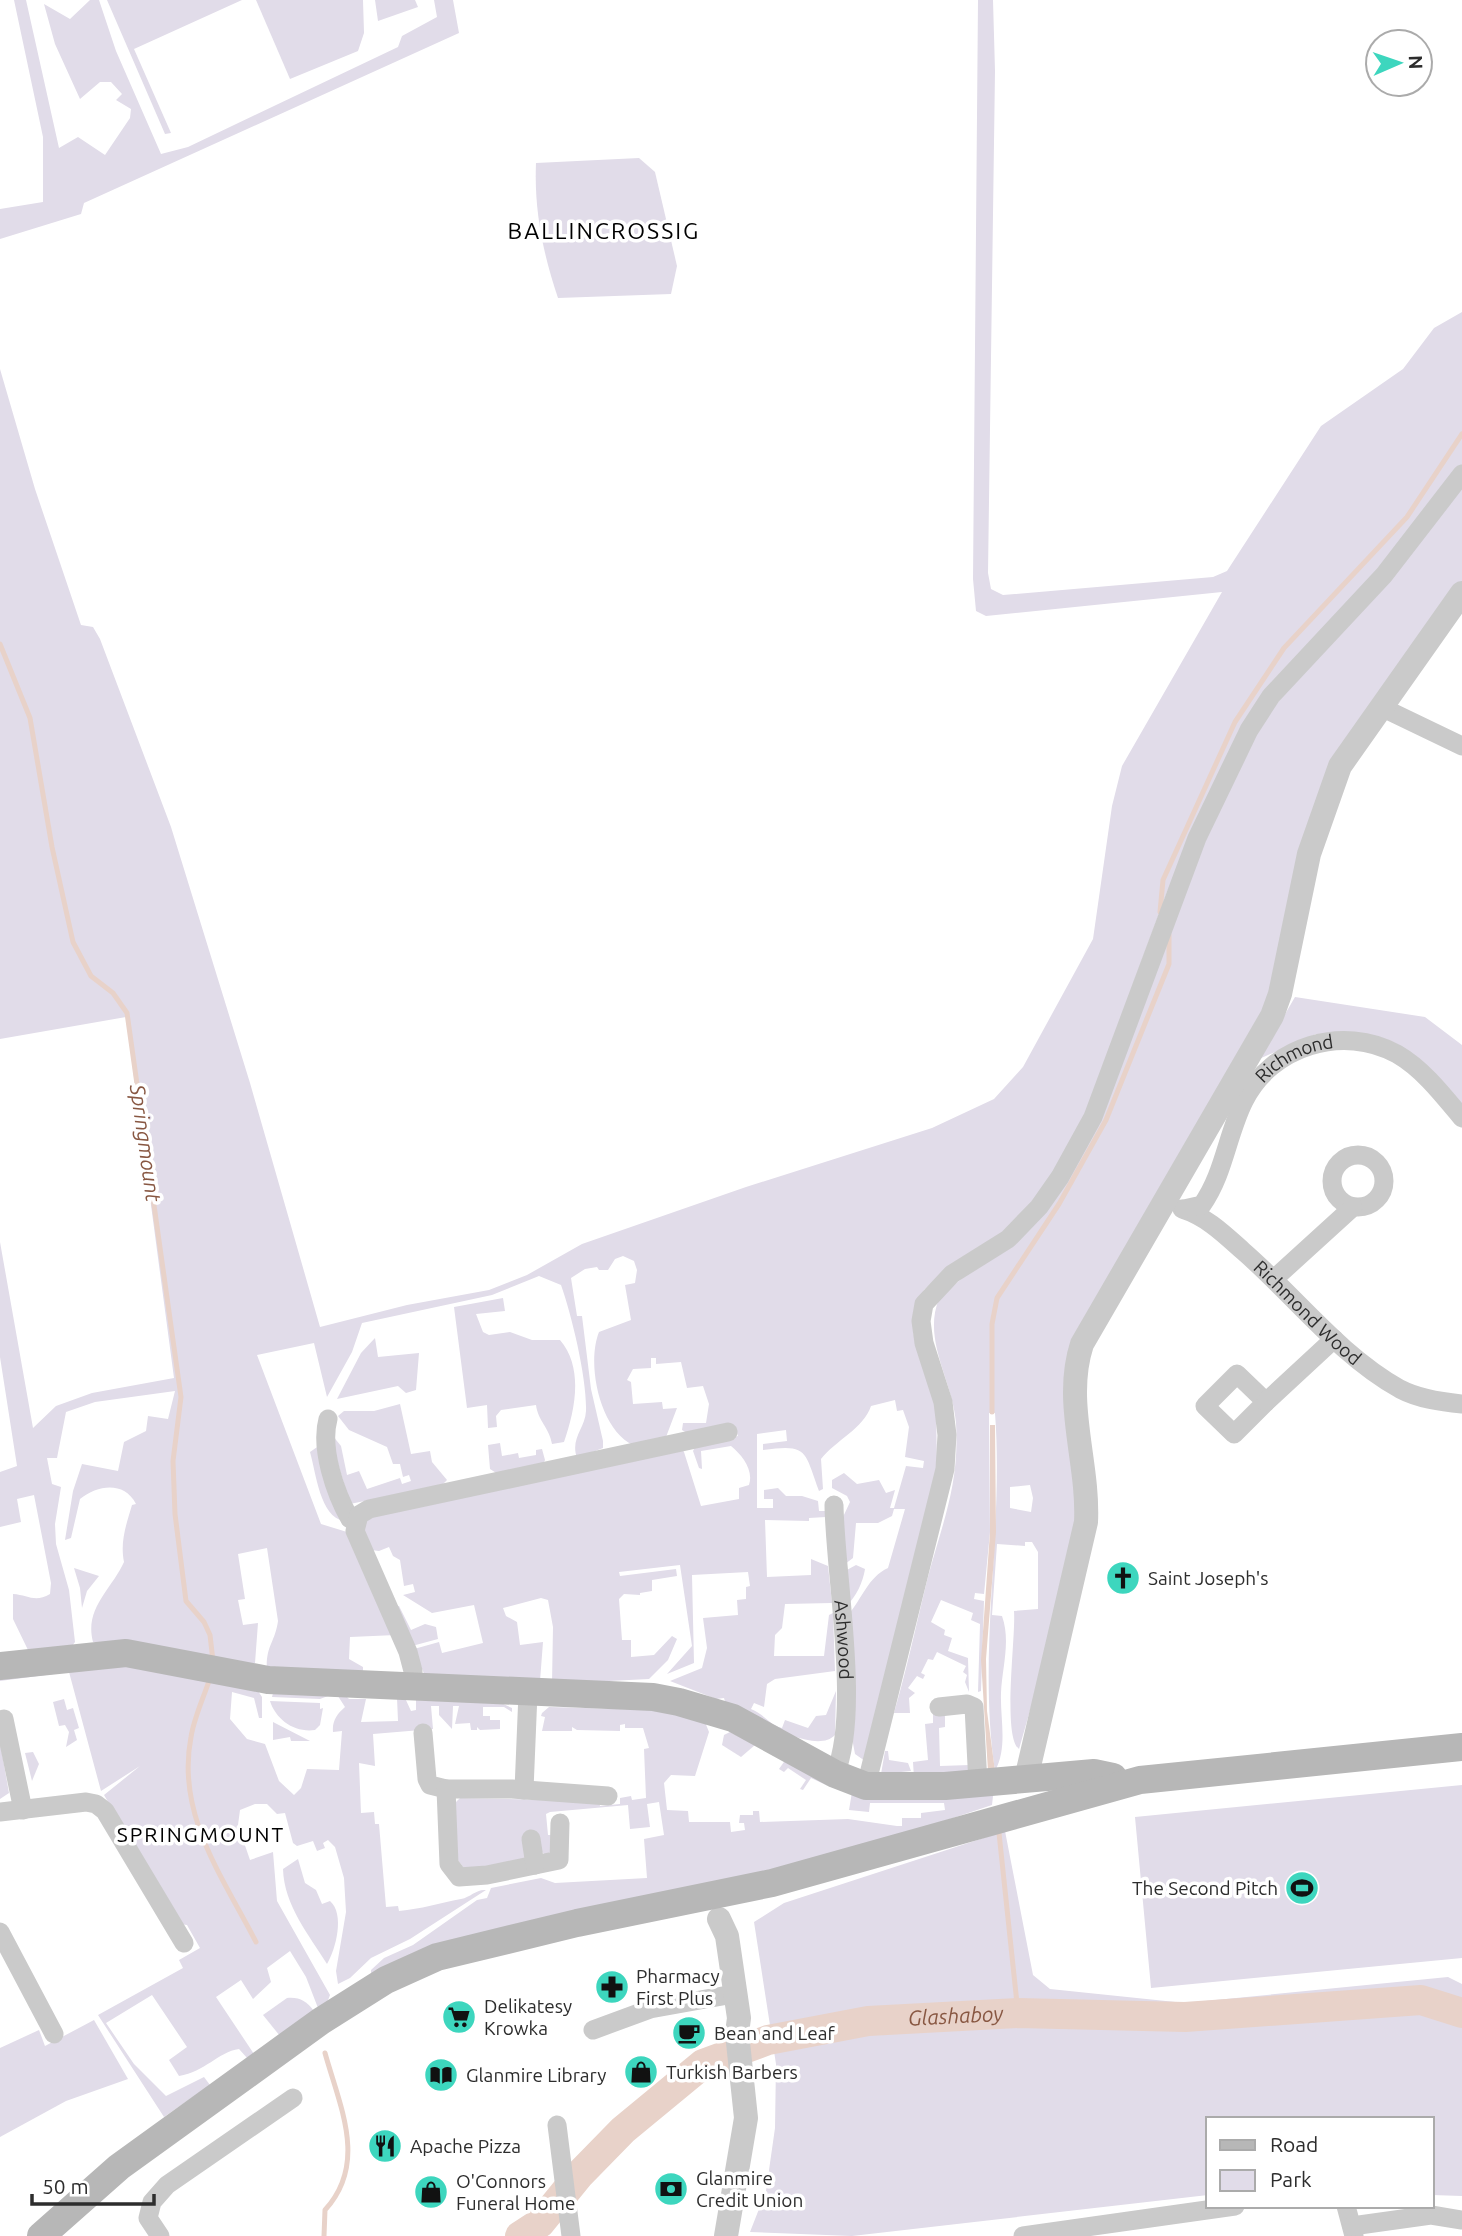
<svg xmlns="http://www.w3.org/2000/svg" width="1462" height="2236" viewBox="0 0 1462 2236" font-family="Ubuntu,sans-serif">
  <rect width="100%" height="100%" fill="#fff"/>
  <g fill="#e1dce9" fill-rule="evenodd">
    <path d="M14,0H26L59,148L78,137L105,155L130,118L131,109L116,100L122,94L111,82H100L80,99L55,44L44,4L70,19L90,0H99L116,51L161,154L188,147L398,47L402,36L437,17L434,0H453L459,33L84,203L81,214L0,239V209L43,202V137Z"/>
    <path d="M107,0H242L134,49L171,133L165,134Z"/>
    <path d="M256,0H363L364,33L358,51L290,79Z"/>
    <path d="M375,0H415L418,7L378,21Z"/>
    <path d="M978,0H993L995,71L988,573L991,589L1003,595L1213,577L1227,571L1321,426L1403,369L1434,328L1462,312V467L1379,572L1293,660L1245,725L1167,892L1086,1112L1049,1180L1019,1219L1002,1234L947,1269L924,1290L914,1308L913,1332L936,1409L937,1467L865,1761L855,1754L852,1738L848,1615C862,1599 868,1577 888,1568L905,1509H894L892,1516L878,1523H856L853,1558L845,1564L843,1517L850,1502L847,1496L832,1488V1480L844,1473L857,1484L879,1480L886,1493L895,1490L890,1508H894L906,1466L923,1468L924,1461L905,1457L909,1427L903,1410L897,1411L895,1400L871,1406C864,1428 835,1441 821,1459L823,1489L819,1491C804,1450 808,1444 763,1450V1444L787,1441L786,1430L757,1434V1508H773V1499H764V1490L778,1488L786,1496H802L818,1501L819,1511H825L826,1517L809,1518V1521L765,1520L767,1577L811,1575V1559L828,1566L832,1603L785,1604L782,1628L775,1635L774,1656H824L829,1615L833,1613L835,1671L775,1679L767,1684L764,1707L754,1703L751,1709C764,1714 768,1724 782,1728L785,1720L808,1728L816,1716L826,1715L836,1691L835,1735C814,1757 750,1714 726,1705L724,1698L716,1699L670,1681L702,1668L707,1648L703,1618L738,1615L737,1600L746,1599V1587L750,1586L748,1572L692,1575L694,1663L667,1674L692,1646L680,1565L619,1572L620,1576L676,1569L677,1576L652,1580V1591L640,1593V1595L624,1594L619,1599L622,1640H631V1657L654,1655L672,1636L677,1639L668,1660L649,1679L609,1681L610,1688L557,1687L552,1683L553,1627L548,1600L541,1598L503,1608L506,1616L517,1622L520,1645L543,1642L540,1681L528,1683L425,1676L414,1649L439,1642L442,1653L483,1643L474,1605L432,1613L403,1595L415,1592L413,1584L404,1586L400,1560L393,1556L389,1547L379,1551L371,1550L364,1532L366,1519L372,1515L680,1446L684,1452L701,1506L739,1499V1488L749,1485C754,1470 742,1455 731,1446L701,1451L702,1469L699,1468L693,1451L696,1445L738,1436L734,1426L690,1435L682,1430L683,1423H706L709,1404L703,1386L687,1388L681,1362L656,1364V1358H651V1368L633,1369L627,1380L631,1382L633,1404L662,1402L663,1409L677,1408L666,1437L633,1445C600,1430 586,1364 599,1332L631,1320L625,1285L635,1283L637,1270L634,1261L623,1256L615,1259L608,1270H599L597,1267L585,1269L571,1278L577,1316H582L591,1389L603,1441V1448L577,1458C570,1438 585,1429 586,1411C587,1379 572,1316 561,1285L539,1276L492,1295L362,1323L352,1352L327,1397L314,1343L257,1355L321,1524L347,1532L355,1540L396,1635L350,1637L349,1659L363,1667V1673L403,1675V1678L267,1672C265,1646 275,1643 278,1621L267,1548L238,1554L245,1599L238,1600L243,1625L258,1623L255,1663L251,1668L230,1666L172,1650L93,1642C84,1608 112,1589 124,1562C120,1542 126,1525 132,1505L136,1504C124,1481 98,1485 80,1499L71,1538L65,1540L73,1491L82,1464L118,1471L124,1442L146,1431L148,1416L168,1419L175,1391L95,1402L66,1412L57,1458H47L52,1484L61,1487L55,1524L56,1544L69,1590L75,1642L72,1646L28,1650L13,1619V1594C28,1595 35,1603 50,1594L51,1583L34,1495L17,1499L21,1522L0,1527V1472L17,1466L0,1357V1242L33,1428L56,1406L92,1393L174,1378L126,1017L0,1039V369L35,489L81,625L93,627L100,639L171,827L250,1083L320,1327L407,1305L489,1290L527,1275L582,1244L746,1187L932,1128L994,1099L1023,1067L1093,939L1112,806L1122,766L1222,592L986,616L976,611L973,579Z"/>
    <path d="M639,158L655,172L677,266L671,294L558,298C543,253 534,211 536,163Z"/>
    <path d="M1462,485V583L1335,764L1275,994L1088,1315L1080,1503L1047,1651L1019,1749C1002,1736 1016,1637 1014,1611L1038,1609V1552L1032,1542H1025V1546L997,1544L992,1615L1002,1616C1011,1641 1002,1668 1001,1693C1000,1719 1008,1747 995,1771C977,1651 1004,1532 995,1413H989L990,1532L984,1594L975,1593L974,1599L984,1601L981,1691L978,1692L980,1624L971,1620L973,1613L941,1600L931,1622L945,1630L944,1635L952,1638L948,1651L968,1658L969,1692L965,1682L967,1675L963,1672L966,1666L937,1652L933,1660L928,1659L921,1673L925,1675L923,1679L917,1676L908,1688L915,1693L909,1698L910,1713H894C906,1672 915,1630 925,1589C940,1527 960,1489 956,1423C953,1381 922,1340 939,1299L1065,1184L1206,839L1256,733L1278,702ZM1030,1485L1033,1498L1031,1512L1010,1508V1487Z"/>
    <path d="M1295,997L1425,1017L1462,1045V1111L1412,1058L1316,1034L1259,1059Z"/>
    <path d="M503,1298L505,1311L476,1314L483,1332L489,1335L510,1332L532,1340H560C584,1368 575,1410 564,1442L552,1444C549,1427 538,1421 536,1405L501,1410L496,1416L497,1427L488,1428L487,1405L467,1408L454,1307Z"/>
    <path d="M375,1338L378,1357L419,1353L416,1390L406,1393L398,1386L337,1399L361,1353Z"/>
    <path d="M400,1404L411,1454L430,1451L432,1462L447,1480L442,1485L350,1504L328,1430L341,1446L347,1475L359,1471L367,1489L400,1478L402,1484L411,1481L409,1475L403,1477L400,1464H393L387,1447L349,1430L338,1416L344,1411H374Z"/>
    <path d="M323,1443L344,1521C320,1517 316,1473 310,1452Z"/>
    <path d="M500,1443L502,1456L518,1453L519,1458L536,1455V1450L542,1449L545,1460L542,1467L501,1476L490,1469L488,1445Z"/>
    <path d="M856,1565L865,1569C863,1582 856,1597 847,1605L845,1571Z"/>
    <path d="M74,1568L99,1576L87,1591L82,1608L80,1588Z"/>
    <path d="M395,1606H399L411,1630L425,1624L436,1627L438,1639L412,1646Z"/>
    <path d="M109,1662L258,1691L262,1697V1718H259L254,1698L232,1692L230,1719L247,1739L265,1744L279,1781L294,1795L301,1788L307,1769L339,1770L342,1731L333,1732C332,1721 337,1714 345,1707L336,1693L320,1699L272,1697L273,1693L341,1691L349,1699H366L361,1722L398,1721L397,1698H405L411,1711L416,1710V1700L501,1703L512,1708V1712L504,1707H483V1716H490V1720H500V1729L480,1730L477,1727V1730H471L470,1723L455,1724L459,1706H453L452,1729L439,1715V1706H431L433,1729L373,1734L375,1766L359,1763L361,1813L374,1812L375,1824H379L386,1907L398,1906L399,1911C421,1909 440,1903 461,1899C471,1897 476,1889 486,1890L410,1939L371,1958L350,1978L338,1984L336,1971L346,1912L344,1878L335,1847L328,1840L323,1843L325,1848L317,1851L313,1841L297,1846L293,1843L285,1813L277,1814L267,1804H255L240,1810L238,1825L250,1860L273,1852L277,1901L330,1995L327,2003L318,2008L306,1977L290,1951L267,1968L271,1982L253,1999L241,1980L216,1997L254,2054L248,2059L239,2049C218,2052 205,2072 179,2076L169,2060L187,2047L152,1995L106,2023L134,2064L166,2096L204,2077L210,2085L164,2117L98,2015L183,1968L179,1960L200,1948L187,1925L180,1924L104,1795L140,1766L101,1791L69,1672L0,1681V1675Z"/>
    <path d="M64,1699L67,1710L73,1708L79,1728L74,1730L77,1740L66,1747L69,1732L65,1725L59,1726L53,1702Z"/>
    <path d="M270,1701L320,1703V1709L323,1708L320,1725L315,1730C295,1733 276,1720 270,1701Z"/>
    <path d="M549,1707L655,1710L705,1722L709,1732L695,1776L671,1775L664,1783L667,1810L688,1811L689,1822H730L731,1832L745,1830L744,1823H739L740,1815H753V1811H759L760,1822L848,1819L897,1826H902V1818H921V1813L945,1810L944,1803H870L869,1812L849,1810L852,1792L993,1796L992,1805L908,1833L371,1976V1970L384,1958L413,1945L477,1900L487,1898L491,1888L541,1878L555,1883L647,1878L644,1839L664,1835L659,1802L647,1804L650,1827L630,1829L628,1805L550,1812L546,1814L548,1835H554V1850L545,1855L542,1852L522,1860L470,1869L464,1868L456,1858V1802L460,1798L599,1801L600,1806L620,1804V1798L631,1796L632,1800L646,1798L644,1749L649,1748L643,1728H625V1724L620,1725V1731L577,1730L572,1727V1731H542L545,1717L541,1716L542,1713Z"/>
    <path d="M945,1713V1727L939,1728L940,1766L970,1765V1773L914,1778L913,1762L928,1760L925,1724L933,1723V1714Z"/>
    <path d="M273,1722L310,1741H291L290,1737L273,1740Z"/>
    <path d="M730,1732L755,1745L741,1757L722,1745L724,1735Z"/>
    <path d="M0,1742L9,1793L0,1799Z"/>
    <path d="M885,1751H888L889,1760L908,1763L911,1771L881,1774Z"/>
    <path d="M33,1752L39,1764L32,1781L25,1753Z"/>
    <path d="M786,1759L828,1786L811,1778L803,1790L800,1789L806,1780L788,1768L784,1772L779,1769Z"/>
    <path d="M1462,1785V1958L1151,1988L1135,1817Z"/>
    <path d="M1005,1831L1033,1975L1050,1989L1185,2003L1448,1977L1462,1984V2196L1432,2195V2119H1208V2195L852,2236L750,2232L766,2191L775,2128L776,2064L754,1922L784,1903Z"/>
    <path d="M298,1859L305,1883L316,1890L322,1904L330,1901C345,1914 336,1949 327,1964C309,1935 284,1905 283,1869Z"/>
    <path d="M287,1998C300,1997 306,2001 314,2011L280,2036L263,2015Z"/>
    <path d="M94,2020L128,2079L66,2101L0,2137V2048L39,2030L45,2046Z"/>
  </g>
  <path fill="#e8d2c9" d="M990,1425H995L996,1532L986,1659L987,1711L995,1771H988L981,1660L990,1532Z"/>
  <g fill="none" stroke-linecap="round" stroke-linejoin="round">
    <g stroke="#e8d2c9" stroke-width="5">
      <path d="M0,644L30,718L52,847L73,942L91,976L113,993L127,1013L181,1397L173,1461L175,1514L186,1601L204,1622L210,1635L213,1661"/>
      <path d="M1160,912L1163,880L1235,722L1284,648L1407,517L1462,434"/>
      <path d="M992,1412V1324L997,1298L1059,1204L1106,1120L1169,964V935"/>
      <path d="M209,1681C203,1699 194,1718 191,1737C176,1814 222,1876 256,1942"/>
      <path d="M999,1833L1018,2013"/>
      <path d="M324,2236L325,2210C368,2163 340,2107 325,2053"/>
    </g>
    <path stroke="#e8d2c9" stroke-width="30" id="s1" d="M520,2236L540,2223L579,2175L623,2130L703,2064L768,2040L868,2021L1018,2013L1185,2017L1421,2000L1462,2013"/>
    <g stroke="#cacaca" stroke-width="19">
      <path d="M1383,708L1462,746"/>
      <circle cx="1358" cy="1181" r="26"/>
      <path id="s2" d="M1182,1209C1207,1217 1224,1234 1243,1251C1295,1296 1339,1355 1400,1389C1419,1399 1441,1402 1462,1404"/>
      <path id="s3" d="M1184,1209L1202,1205C1224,1174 1227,1135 1244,1101C1271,1046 1343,1024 1397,1054C1423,1069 1443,1095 1462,1118"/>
      <path d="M1275,1278L1353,1207"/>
      <path d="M1237,1374L1266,1402L1234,1434L1205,1406Z"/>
      <path d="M1266,1402L1334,1339"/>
      <path d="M328,1419C320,1448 335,1493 350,1519L356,1521"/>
      <path id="s4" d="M834,1505C835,1575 861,1713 835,1774"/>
      <path d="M413,1687V1671L408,1652L355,1531L359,1515L369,1509L728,1432"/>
      <path d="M939,1707L967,1704L974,1707L978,1784"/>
      <path d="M4,1719L23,1810"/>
      <path d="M423,1733L427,1779L430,1785L446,1789"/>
      <path d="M866,1786L945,1469L947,1435L943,1402L924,1343L921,1321L924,1304L952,1274L1008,1239L1039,1207L1060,1177L1093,1117L1197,838L1249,730L1271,696L1384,575L1462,474"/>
      <path d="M524,1790L528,1693"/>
      <path d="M0,1812L86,1802L96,1804L105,1811L184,1943"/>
      <path d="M560,1823L559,1860L487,1875L459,1877L449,1864L446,1789H512L608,1796"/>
      <path d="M531,1839L535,1865"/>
      <path d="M0,1932L54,2034"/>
      <path d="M593,2030L650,2009L728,1995"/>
      <path d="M557,2125L571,2236"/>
      <path d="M1346,2206L1354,2236"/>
      <path d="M1352,2226L1431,2215L1462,2220"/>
      <path d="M160,2236L148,2218L152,2202L167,2185L293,2098"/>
      <path d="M1023,2236L1235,2206"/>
    </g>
    <g stroke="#cacaca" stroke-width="24">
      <path d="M1026,1779L1086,1522C1089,1462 1063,1402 1082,1344L1272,1016L1280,994L1309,854L1340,766L1462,593"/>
      <path d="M719,1919L727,1936L739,2018L737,2033L746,2118L726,2236"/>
    </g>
    <g stroke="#b7b7b7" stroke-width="28">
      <path d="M0,1666L126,1653L268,1680L653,1697L679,1702L733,1718L835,1774L866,1786H945L1094,1773L1113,1777L1116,1785"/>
      <path d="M41,2236L119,2167L321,2021L386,1980L437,1957L577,1923L772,1883L1140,1780L1462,1747"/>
    </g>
  </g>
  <defs>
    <g id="church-disc" transform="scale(1.75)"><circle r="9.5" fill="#3dd6be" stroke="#fff"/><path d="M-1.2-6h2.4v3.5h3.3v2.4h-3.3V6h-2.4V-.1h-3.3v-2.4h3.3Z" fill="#111"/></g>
    <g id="stadium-disc" transform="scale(1.75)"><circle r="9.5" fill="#3dd6be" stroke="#fff"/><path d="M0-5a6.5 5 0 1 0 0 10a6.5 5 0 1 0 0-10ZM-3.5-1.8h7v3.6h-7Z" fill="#111"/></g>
    <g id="pharmacy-disc" transform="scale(1.75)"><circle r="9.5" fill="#3dd6be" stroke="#fff"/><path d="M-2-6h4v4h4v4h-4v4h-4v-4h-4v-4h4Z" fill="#111"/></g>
    <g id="supermarket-disc" transform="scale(1.75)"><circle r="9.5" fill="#3dd6be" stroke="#fff"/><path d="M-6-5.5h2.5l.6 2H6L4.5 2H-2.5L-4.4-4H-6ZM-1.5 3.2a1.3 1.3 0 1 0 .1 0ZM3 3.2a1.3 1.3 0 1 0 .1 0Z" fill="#111"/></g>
    <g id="cafe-disc" transform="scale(1.75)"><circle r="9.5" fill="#3dd6be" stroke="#fff"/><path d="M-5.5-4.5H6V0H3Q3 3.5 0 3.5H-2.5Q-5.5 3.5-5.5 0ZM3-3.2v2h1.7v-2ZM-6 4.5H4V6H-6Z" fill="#111"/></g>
    <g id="shop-disc" transform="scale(1.75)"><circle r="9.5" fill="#3dd6be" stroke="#fff"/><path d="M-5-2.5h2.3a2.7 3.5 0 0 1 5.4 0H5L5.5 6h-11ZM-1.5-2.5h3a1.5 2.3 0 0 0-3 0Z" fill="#111"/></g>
    <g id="library-disc" transform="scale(1.75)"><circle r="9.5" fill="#3dd6be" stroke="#fff"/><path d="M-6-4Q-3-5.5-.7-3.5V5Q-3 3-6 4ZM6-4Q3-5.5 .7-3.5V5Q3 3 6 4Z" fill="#111"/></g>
    <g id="restaurant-disc" transform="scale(1.75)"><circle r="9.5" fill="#3dd6be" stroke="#fff"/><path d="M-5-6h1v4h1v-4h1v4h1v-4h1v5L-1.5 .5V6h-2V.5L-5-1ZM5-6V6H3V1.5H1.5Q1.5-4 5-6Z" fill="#111"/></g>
    <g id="bank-disc" transform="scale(1.75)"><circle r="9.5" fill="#3dd6be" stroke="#fff"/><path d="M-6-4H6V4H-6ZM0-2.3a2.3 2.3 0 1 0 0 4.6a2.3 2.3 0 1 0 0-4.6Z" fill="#111"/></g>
  </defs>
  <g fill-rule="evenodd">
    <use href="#church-disc" x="1123" y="1578"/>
    <use href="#stadium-disc" x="1302" y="1888"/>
    <use href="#pharmacy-disc" x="612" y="1987"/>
    <use href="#supermarket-disc" x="459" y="2017"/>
    <use href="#cafe-disc" x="689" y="2033"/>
    <use href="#shop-disc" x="641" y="2072"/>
    <use href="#library-disc" x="441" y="2075"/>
    <use href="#restaurant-disc" x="385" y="2146"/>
    <use href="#bank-disc" x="671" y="2189"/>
    <use href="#shop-disc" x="431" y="2192"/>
  </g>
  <g text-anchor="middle" stroke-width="7" stroke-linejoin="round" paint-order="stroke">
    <g font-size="19" fill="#2d2d2d" stroke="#fff">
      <text dy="7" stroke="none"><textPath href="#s3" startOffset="200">Richmond</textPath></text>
      <text dy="7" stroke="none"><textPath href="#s2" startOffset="164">Richmond Wood</textPath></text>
      <text dy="7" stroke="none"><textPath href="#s4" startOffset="135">Ashwood</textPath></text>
    </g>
    <g font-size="19" fill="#2d2d2d" stroke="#fff" text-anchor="start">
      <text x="1148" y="1585">Saint Joseph's</text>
      <text x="1278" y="1895" text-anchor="end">The Second Pitch</text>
      <text x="636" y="1983">Pharmacy<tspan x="636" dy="22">First Plus</tspan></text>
      <text x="484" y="2013">Delikatesy<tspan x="484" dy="22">Krowka</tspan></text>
      <text x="714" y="2040">Bean and Leaf</text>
      <text x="666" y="2079">Turkish Barbers</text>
      <text x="466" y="2082">Glanmire Library</text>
      <text x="410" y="2153">Apache Pizza</text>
      <text x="696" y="2185">Glanmire<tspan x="696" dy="22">Credit Union</tspan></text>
      <text x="456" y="2188">O'Connors<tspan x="456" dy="22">Funeral Home</tspan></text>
    </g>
    <g font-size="21" font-style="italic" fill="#885742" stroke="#fff">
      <text transform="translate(145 1143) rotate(82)" y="7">Springmount</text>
      <text dy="7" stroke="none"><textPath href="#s1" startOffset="511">Glashaboy</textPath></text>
    </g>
    <g font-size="21" letter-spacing="2" fill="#000" stroke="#fff">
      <text x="201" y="1842">SPRINGMOUNT</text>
    </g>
    <g font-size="23" letter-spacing="2" fill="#000" stroke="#fff">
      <text x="604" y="239">BALLINCROSSIG</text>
    </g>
  </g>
  <rect x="1206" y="2117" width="228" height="91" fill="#ffffff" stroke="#ababab" stroke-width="2"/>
  <rect x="1220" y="2140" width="35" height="10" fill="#b7b7b7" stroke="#ababab" stroke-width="2"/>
  <text x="1270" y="2152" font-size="21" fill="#2d2d2d">Road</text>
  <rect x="1220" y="2170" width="35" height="21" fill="#e1dce9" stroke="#ababab" stroke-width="2"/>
  <text x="1270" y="2187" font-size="21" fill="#2d2d2d">Park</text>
  <g transform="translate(1399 63) rotate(88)"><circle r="33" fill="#ffffff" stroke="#ababab" stroke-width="2"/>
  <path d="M0-5L12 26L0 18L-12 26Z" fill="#3dd6be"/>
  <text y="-10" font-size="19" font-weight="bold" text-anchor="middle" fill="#2d2d2d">N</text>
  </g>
  <path d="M32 2194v10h122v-10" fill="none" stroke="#2d2d2d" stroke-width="3.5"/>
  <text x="42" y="2194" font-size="21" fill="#2d2d2d" stroke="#ffffff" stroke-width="5" paint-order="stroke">50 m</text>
</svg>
